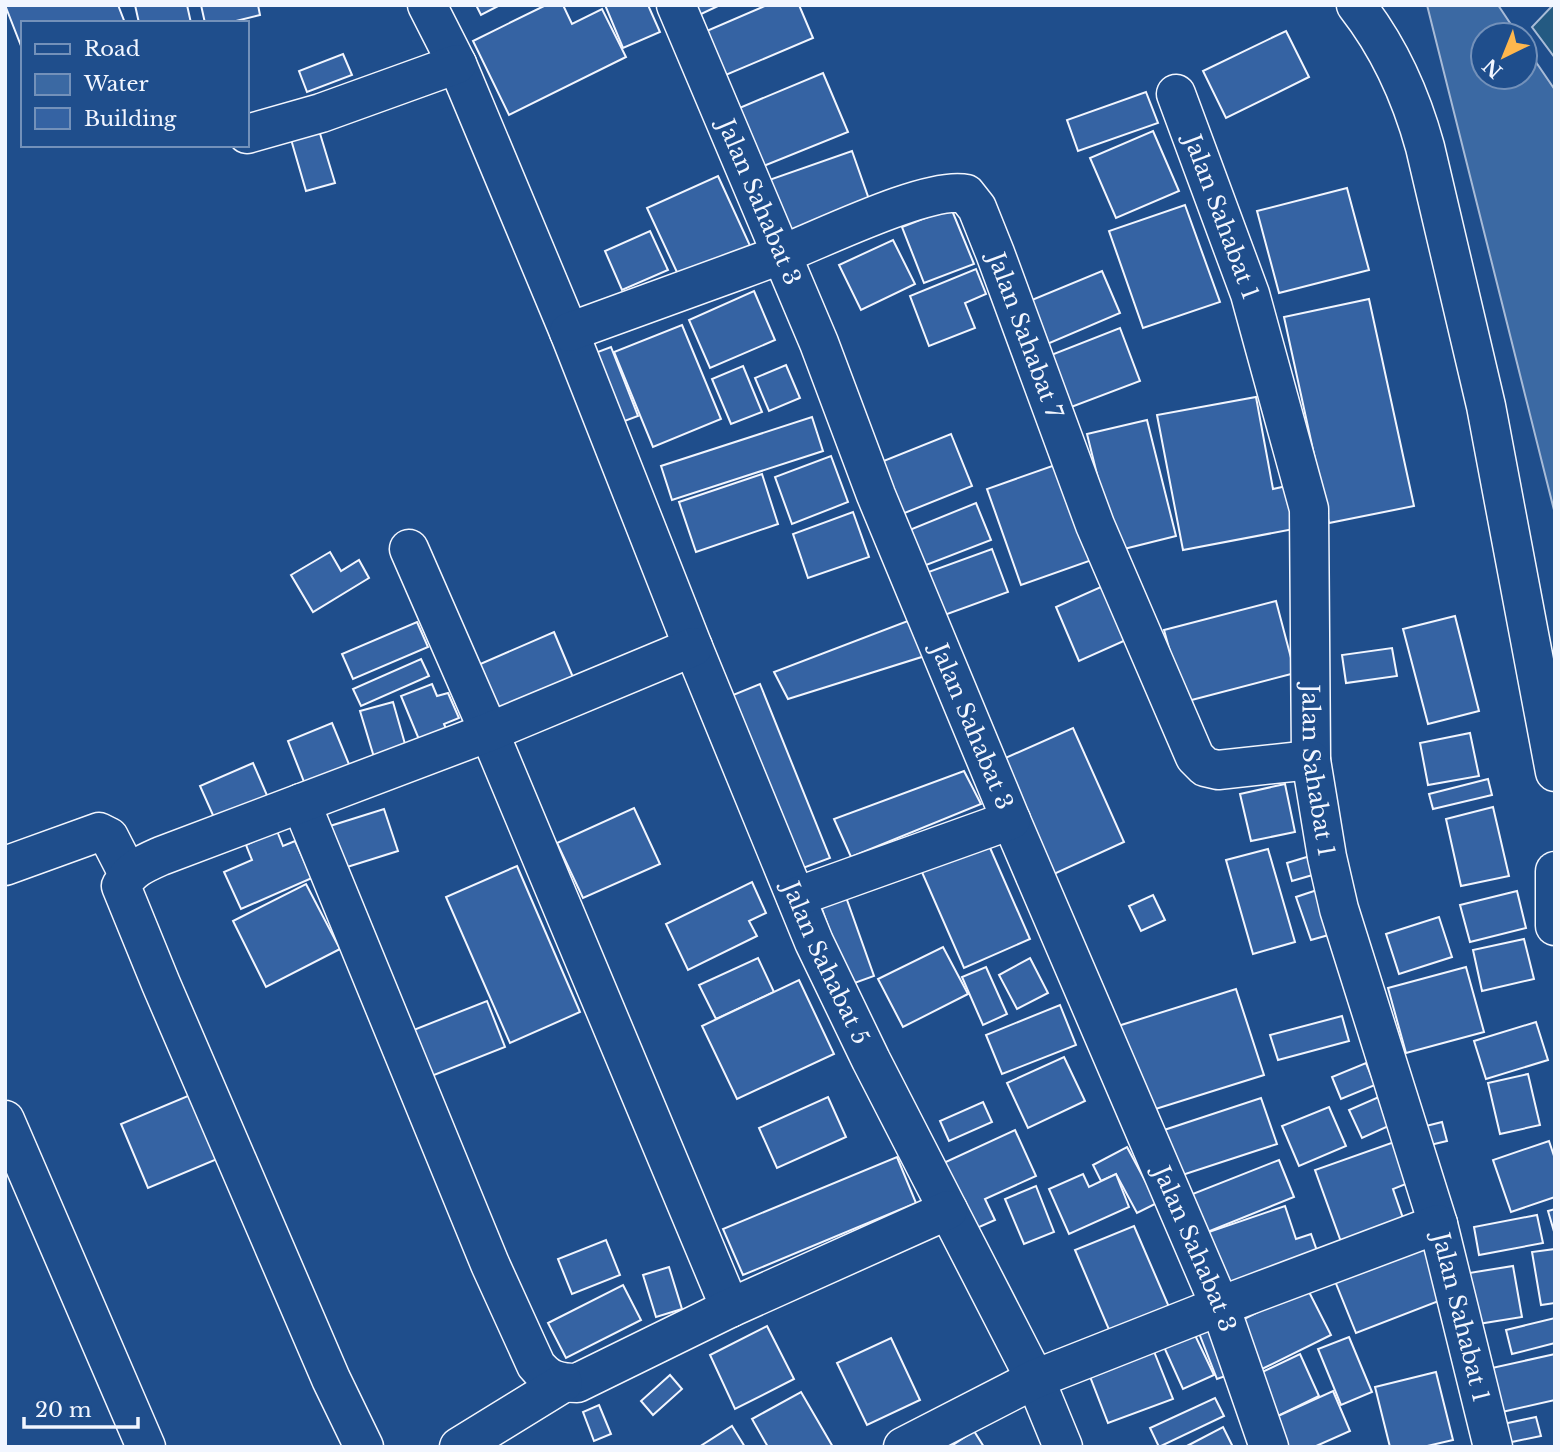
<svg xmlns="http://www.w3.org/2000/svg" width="1560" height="1452" viewBox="0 0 1560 1452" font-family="'Libre Baskerville',serif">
  <rect width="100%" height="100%" fill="#1f4e8c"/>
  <path fill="#245a82" stroke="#a8bbd7" stroke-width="2" d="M1553,5H1555V58L1532,27Z"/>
  <path fill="#3b69a3" stroke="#a8bbd7" stroke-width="2" d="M1427,5H1498L1518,35H1483V77H1525V46L1555,90V514Z"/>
  <g fill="#3563a3" stroke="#f2f6ff" stroke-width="2">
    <path d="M5,5H118L125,23H23V51Z"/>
    <path d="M135,5H187L191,23H139Z"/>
    <path d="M201,5H258L260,15L228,23H205Z"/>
    <path d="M476,5H500L481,15Z"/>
    <path d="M546,5H563L572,24L602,9L626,57L509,115L473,41Z"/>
    <path d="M605,5H648L660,32L623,48Z"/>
    <path d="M690,5H720L695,17Z"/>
    <path d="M767,5H799L813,38L721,77L702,33Z"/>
    <path d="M1286,31L1309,77L1226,118L1203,71Z"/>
    <path d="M343,54L352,75L307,92L299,71Z"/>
    <path d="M823,73L848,132L761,167L737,109Z"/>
    <path d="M1146,92L1158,123L1078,151L1067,120Z"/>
    <path d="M318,127L335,183L306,191L290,136Z"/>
    <path d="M1153,131L1179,191L1116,218L1090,158Z"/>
    <path d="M852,151L871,205L788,234L769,180Z"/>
    <path d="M718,176L752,250L682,283L647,208Z"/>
    <path d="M1347,188L1369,270L1279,293L1257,211Z"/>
    <path d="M1185,205L1220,302L1143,328L1109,231Z"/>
    <path d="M951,208L974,264L924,283L902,227Z"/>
    <path d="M650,231L668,270L622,290L605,251Z"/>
    <path d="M893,240L915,284L861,310L839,265Z"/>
    <path d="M976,269L986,294L965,303L975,328L929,346L910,296Z"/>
    <path d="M1102,271L1120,313L1045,345L1027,302Z"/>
    <path d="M754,291L775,340L710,368L689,320Z"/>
    <path d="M1369,299L1414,506L1329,523L1284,317Z"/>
    <path d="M682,325L721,419L653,447L614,352Z"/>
    <path d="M1120,328L1140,381L1066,409L1046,357Z"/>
    <path d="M611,347L638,416L614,425L587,356Z"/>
    <path d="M786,365L800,398L769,411L755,378Z"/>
    <path d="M743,366L762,412L731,424L712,379Z"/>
    <path d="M1256,397L1273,489L1291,485L1299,528L1183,550L1157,415Z"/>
    <path d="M812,417L823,451L672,500L661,466Z"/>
    <path d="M1147,420L1176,536L1116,551L1087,434Z"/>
    <path d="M951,434L972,486L902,514L881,462Z"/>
    <path d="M831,456L848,502L792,524L775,477Z"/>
    <path d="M1058,464L1092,560L1021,585L987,489Z"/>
    <path d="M762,474L778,524L696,552L679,502Z"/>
    <path d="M976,503L991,540L921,567L907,531Z"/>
    <path d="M853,512L869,557L808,578L793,534Z"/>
    <path d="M992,549L1008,592L939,617L923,574Z"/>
    <path d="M330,552L341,571L359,560L369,578L313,612L291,575Z"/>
    <path d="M1103,586L1126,640L1079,661L1056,607Z"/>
    <path d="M1276,601L1295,673L1184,702L1164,630Z"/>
    <path d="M1455,616L1479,711L1428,724L1403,629Z"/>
    <path d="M913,619L928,655L788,699L774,672Z"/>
    <path d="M417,622L428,647L353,679L342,654Z"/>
    <path d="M554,632L575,682L499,713L478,665Z"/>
    <path d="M1392,648L1397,676L1346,683L1342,655Z"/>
    <path d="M421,659L429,676L361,706L353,689Z"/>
    <path d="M432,684L437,696L448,693L459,718L444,724L452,743L425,754L401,696Z"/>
    <path d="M760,684L830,858L803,868L733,695Z"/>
    <path d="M393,702L409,758L377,767L360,711Z"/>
    <path d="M332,723L353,774L308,792L288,741Z"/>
    <path d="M1073,728L1124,842L1043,879L992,764Z"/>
    <path d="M1470,733L1479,776L1428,785L1420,743Z"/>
    <path d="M253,763L269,800L216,822L200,786Z"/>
    <path d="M964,771L981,804L851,857L834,819Z"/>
    <path d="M1488,779L1492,795L1433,809L1429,794Z"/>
    <path d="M1285,784L1295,832L1251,841L1240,794Z"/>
    <path d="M1493,807L1509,876L1461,886L1446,819Z"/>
    <path d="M634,808L660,864L583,898L557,843Z"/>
    <path d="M384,809L398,851L344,868L330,826Z"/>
    <path d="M277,831L283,846L295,841L312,878L241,909L224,872L252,860L246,845Z"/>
    <path d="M987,841L1030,939L964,968L921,870Z"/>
    <path d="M1268,849L1295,942L1253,954L1226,860Z"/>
    <path d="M1310,856L1316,874L1292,881L1287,863Z"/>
    <path d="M517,866L580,1012L510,1043L446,897Z"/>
    <path d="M752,882L766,913L749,921L757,936L688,970L666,924Z"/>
    <path d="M841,883L874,976L849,985L816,892Z"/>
    <path d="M306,884L340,949L266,987L233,921Z"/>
    <path d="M1317,890L1332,934L1311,940L1296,897Z"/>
    <path d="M1517,891L1526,928L1470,942L1460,905Z"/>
    <path d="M1153,895L1165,920L1141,931L1129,906Z"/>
    <path d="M1439,917L1452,957L1399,974L1386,934Z"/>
    <path d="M1524,939L1534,979L1482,991L1473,950Z"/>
    <path d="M943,947L968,994L903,1027L878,979Z"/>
    <path d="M758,958L774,992L716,1019L699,985Z"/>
    <path d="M1030,958L1048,993L1017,1009L999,975Z"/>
    <path d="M986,967L1007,1014L983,1025L962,977Z"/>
    <path d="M1466,967L1484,1032L1406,1053L1388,988Z"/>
    <path d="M799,980L834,1054L737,1099L702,1026Z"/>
    <path d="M1236,989L1264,1075L1146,1112L1118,1026Z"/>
    <path d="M487,1001L505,1047L429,1077L411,1031Z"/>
    <path d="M1060,1005L1076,1045L1002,1074L986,1035Z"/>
    <path d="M1342,1016L1349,1041L1278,1060L1270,1035Z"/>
    <path d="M1536,1022L1548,1060L1486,1079L1474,1041Z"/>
    <path d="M1064,1057L1085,1101L1028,1128L1007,1083Z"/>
    <path d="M1366,1063L1375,1085L1341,1099L1332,1077Z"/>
    <path d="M1528,1074L1540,1125L1500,1134L1488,1083Z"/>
    <path d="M195,1093L222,1157L148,1188L121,1124Z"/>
    <path d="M1381,1096L1393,1124L1362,1138L1349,1110Z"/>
    <path d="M828,1097L846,1137L777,1168L759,1128Z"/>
    <path d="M1261,1098L1277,1144L1167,1180L1152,1134Z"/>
    <path d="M983,1102L992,1122L949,1141L940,1121Z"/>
    <path d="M1329,1107L1346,1146L1299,1166L1282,1126Z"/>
    <path d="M1442,1122L1447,1141L1430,1145L1426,1126Z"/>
    <path d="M1015,1130L1036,1176L985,1199L995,1220L968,1232L937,1166Z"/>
    <path d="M1397,1141L1411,1182L1393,1189L1406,1227L1344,1250L1315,1170Z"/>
    <path d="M1549,1141L1555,1159V1197L1511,1212L1493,1160Z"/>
    <path d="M1127,1147L1157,1203L1137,1213L1116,1174L1101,1181L1093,1165Z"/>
    <path d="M897,1157L916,1203L743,1275L723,1229Z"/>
    <path d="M1279,1160L1294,1197L1200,1235L1185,1197Z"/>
    <path d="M1083,1174L1089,1187L1116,1174L1129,1207L1069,1234L1049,1189Z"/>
    <path d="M1036,1186L1054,1232L1024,1244L1005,1199Z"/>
    <path d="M1285,1206L1296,1239L1311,1234L1322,1265L1222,1299L1200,1235Z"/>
    <path d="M1555,1209V1235L1548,1211Z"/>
    <path d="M1537,1215L1543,1243L1479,1255L1474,1227Z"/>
    <path d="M1134,1226L1169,1307L1110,1332L1075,1250Z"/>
    <path d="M606,1240L620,1275L572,1294L558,1259Z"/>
    <path d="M1423,1247L1444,1299L1356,1333L1335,1281Z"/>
    <path d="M1555,1249V1303L1541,1305L1532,1252Z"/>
    <path d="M1513,1266L1522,1317L1472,1325L1463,1274Z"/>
    <path d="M669,1267L682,1309L656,1317L643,1275Z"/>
    <path d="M623,1285L641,1320L566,1358L548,1323Z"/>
    <path d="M1307,1288L1331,1335L1262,1369L1238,1322Z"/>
    <path d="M1555,1318V1343L1512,1354L1506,1330Z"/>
    <path d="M1214,1322L1234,1373L1217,1379L1197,1328Z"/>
    <path d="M767,1326L794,1379L735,1409L710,1355Z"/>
    <path d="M1194,1333L1214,1375L1183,1389L1164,1347Z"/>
    <path d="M1349,1337L1372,1392L1341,1405L1318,1349Z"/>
    <path d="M891,1338L920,1400L867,1425L837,1363Z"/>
    <path d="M1153,1349L1173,1399L1108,1423L1089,1374Z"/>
    <path d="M1300,1354L1319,1396L1278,1416L1258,1374Z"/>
    <path d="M1555,1354V1400L1502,1412L1492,1368Z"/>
    <path d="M1436,1372L1453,1440L1423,1447H1390L1375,1387Z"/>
    <path d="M670,1375L682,1389L653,1415L641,1401Z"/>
    <path d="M1333,1391L1350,1431L1314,1447H1279L1278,1416Z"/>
    <path d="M801,1392L833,1447H768L752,1419Z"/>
    <path d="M1215,1398L1224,1416L1159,1447L1150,1428Z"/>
    <path d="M599,1405L611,1434L594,1441L583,1412Z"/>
    <path d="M1536,1417L1541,1436L1507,1443L1503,1424Z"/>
    <path d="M732,1426L745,1447H699Z"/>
    <path d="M1223,1427L1233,1447H1185Z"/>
    <path d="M974,1431L984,1447H950Z"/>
  </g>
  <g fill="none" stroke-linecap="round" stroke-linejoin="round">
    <g stroke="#f2f6ff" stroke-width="41">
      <g id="minor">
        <path id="s1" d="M427,5L457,64L569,332L693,647L814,942L871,1060L1035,1379L1063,1447"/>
        <path id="s2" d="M676,5L819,343L876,495L1011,820L1220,1306L1269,1447"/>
        <path d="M1356,5C1389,47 1411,96 1425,147L1486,406L1555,772"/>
        <path id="s3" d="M1176,94L1250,294L1309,509L1311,760L1327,857L1339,909L1438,1224L1493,1447"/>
        <path d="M247,134L321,113L457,64"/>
        <path id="s4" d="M569,332C640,306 710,281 780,255C819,240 930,185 966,194L977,208L995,253L1095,525L1195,757L1205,767L1218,770L1311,760"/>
        <path d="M409,549L489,732L730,1308"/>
        <path d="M301,803L490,1264L536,1365C548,1380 558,1383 577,1383L730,1308L948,1210"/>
        <path d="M5,866L99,832L109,837L128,874"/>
        <path d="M1555,871V926"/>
        <path d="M796,897L1011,820"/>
        <path d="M5,1120L146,1447"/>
        <path d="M364,1447L331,1379L161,984L121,886C131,869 143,864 161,856L489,732L693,647"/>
        <path d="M459,1447L563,1383"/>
        <path d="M903,1447L1035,1379L1220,1306L1438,1224"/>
      </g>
    </g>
    <use href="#minor" stroke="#1f4e8c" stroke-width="38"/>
  </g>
  <g text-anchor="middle" stroke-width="5" stroke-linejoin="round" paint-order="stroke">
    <g font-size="23" fill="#f2f6ff" stroke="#1f4e8c">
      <text dy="8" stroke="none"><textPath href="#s2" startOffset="214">Jalan Sahabat 3</textPath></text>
      <text dy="8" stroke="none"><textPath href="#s3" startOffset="131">Jalan Sahabat 1</textPath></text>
      <text dy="8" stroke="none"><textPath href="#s4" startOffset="576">Jalan Sahabat 7</textPath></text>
      <text dy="8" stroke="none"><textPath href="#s2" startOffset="780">Jalan Sahabat 3</textPath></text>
      <text dy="8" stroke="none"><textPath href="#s3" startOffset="698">Jalan Sahabat 1</textPath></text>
      <text dy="8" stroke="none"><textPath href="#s1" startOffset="1038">Jalan Sahabat 5</textPath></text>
      <text dy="8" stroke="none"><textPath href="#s2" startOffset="1348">Jalan Sahabat 3</textPath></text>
      <text dy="8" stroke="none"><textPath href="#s3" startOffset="1265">Jalan Sahabat 1</textPath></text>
    </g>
  </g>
  <rect width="1560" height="1452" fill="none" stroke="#f2f6ff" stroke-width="14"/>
  <rect x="21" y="21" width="228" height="126" fill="#1f4e8c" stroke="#7391ba" stroke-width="2"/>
  <rect x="35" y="44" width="35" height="10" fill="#1f4e8c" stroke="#7391ba" stroke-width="2"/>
  <text x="84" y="56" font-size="21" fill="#f2f6ff">Road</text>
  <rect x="35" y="74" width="35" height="21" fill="#3b69a3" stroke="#7391ba" stroke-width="2"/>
  <text x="84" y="91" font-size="21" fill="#f2f6ff">Water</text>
  <rect x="35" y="108" width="35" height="21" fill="#3563a3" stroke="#7391ba" stroke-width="2"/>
  <text x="84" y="126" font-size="21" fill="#f2f6ff">Building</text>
  <g transform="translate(1504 56) rotate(223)"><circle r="33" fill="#1f4e8c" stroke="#7391ba" stroke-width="2"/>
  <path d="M0-5L12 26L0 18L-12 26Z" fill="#ffb74d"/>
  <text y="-10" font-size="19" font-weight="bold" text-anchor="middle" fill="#f2f6ff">N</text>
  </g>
  <path d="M24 1417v10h114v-10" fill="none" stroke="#f2f6ff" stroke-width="3.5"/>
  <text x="35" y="1417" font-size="21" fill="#f2f6ff" stroke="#1f4e8c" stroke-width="5" paint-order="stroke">20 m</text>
</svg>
